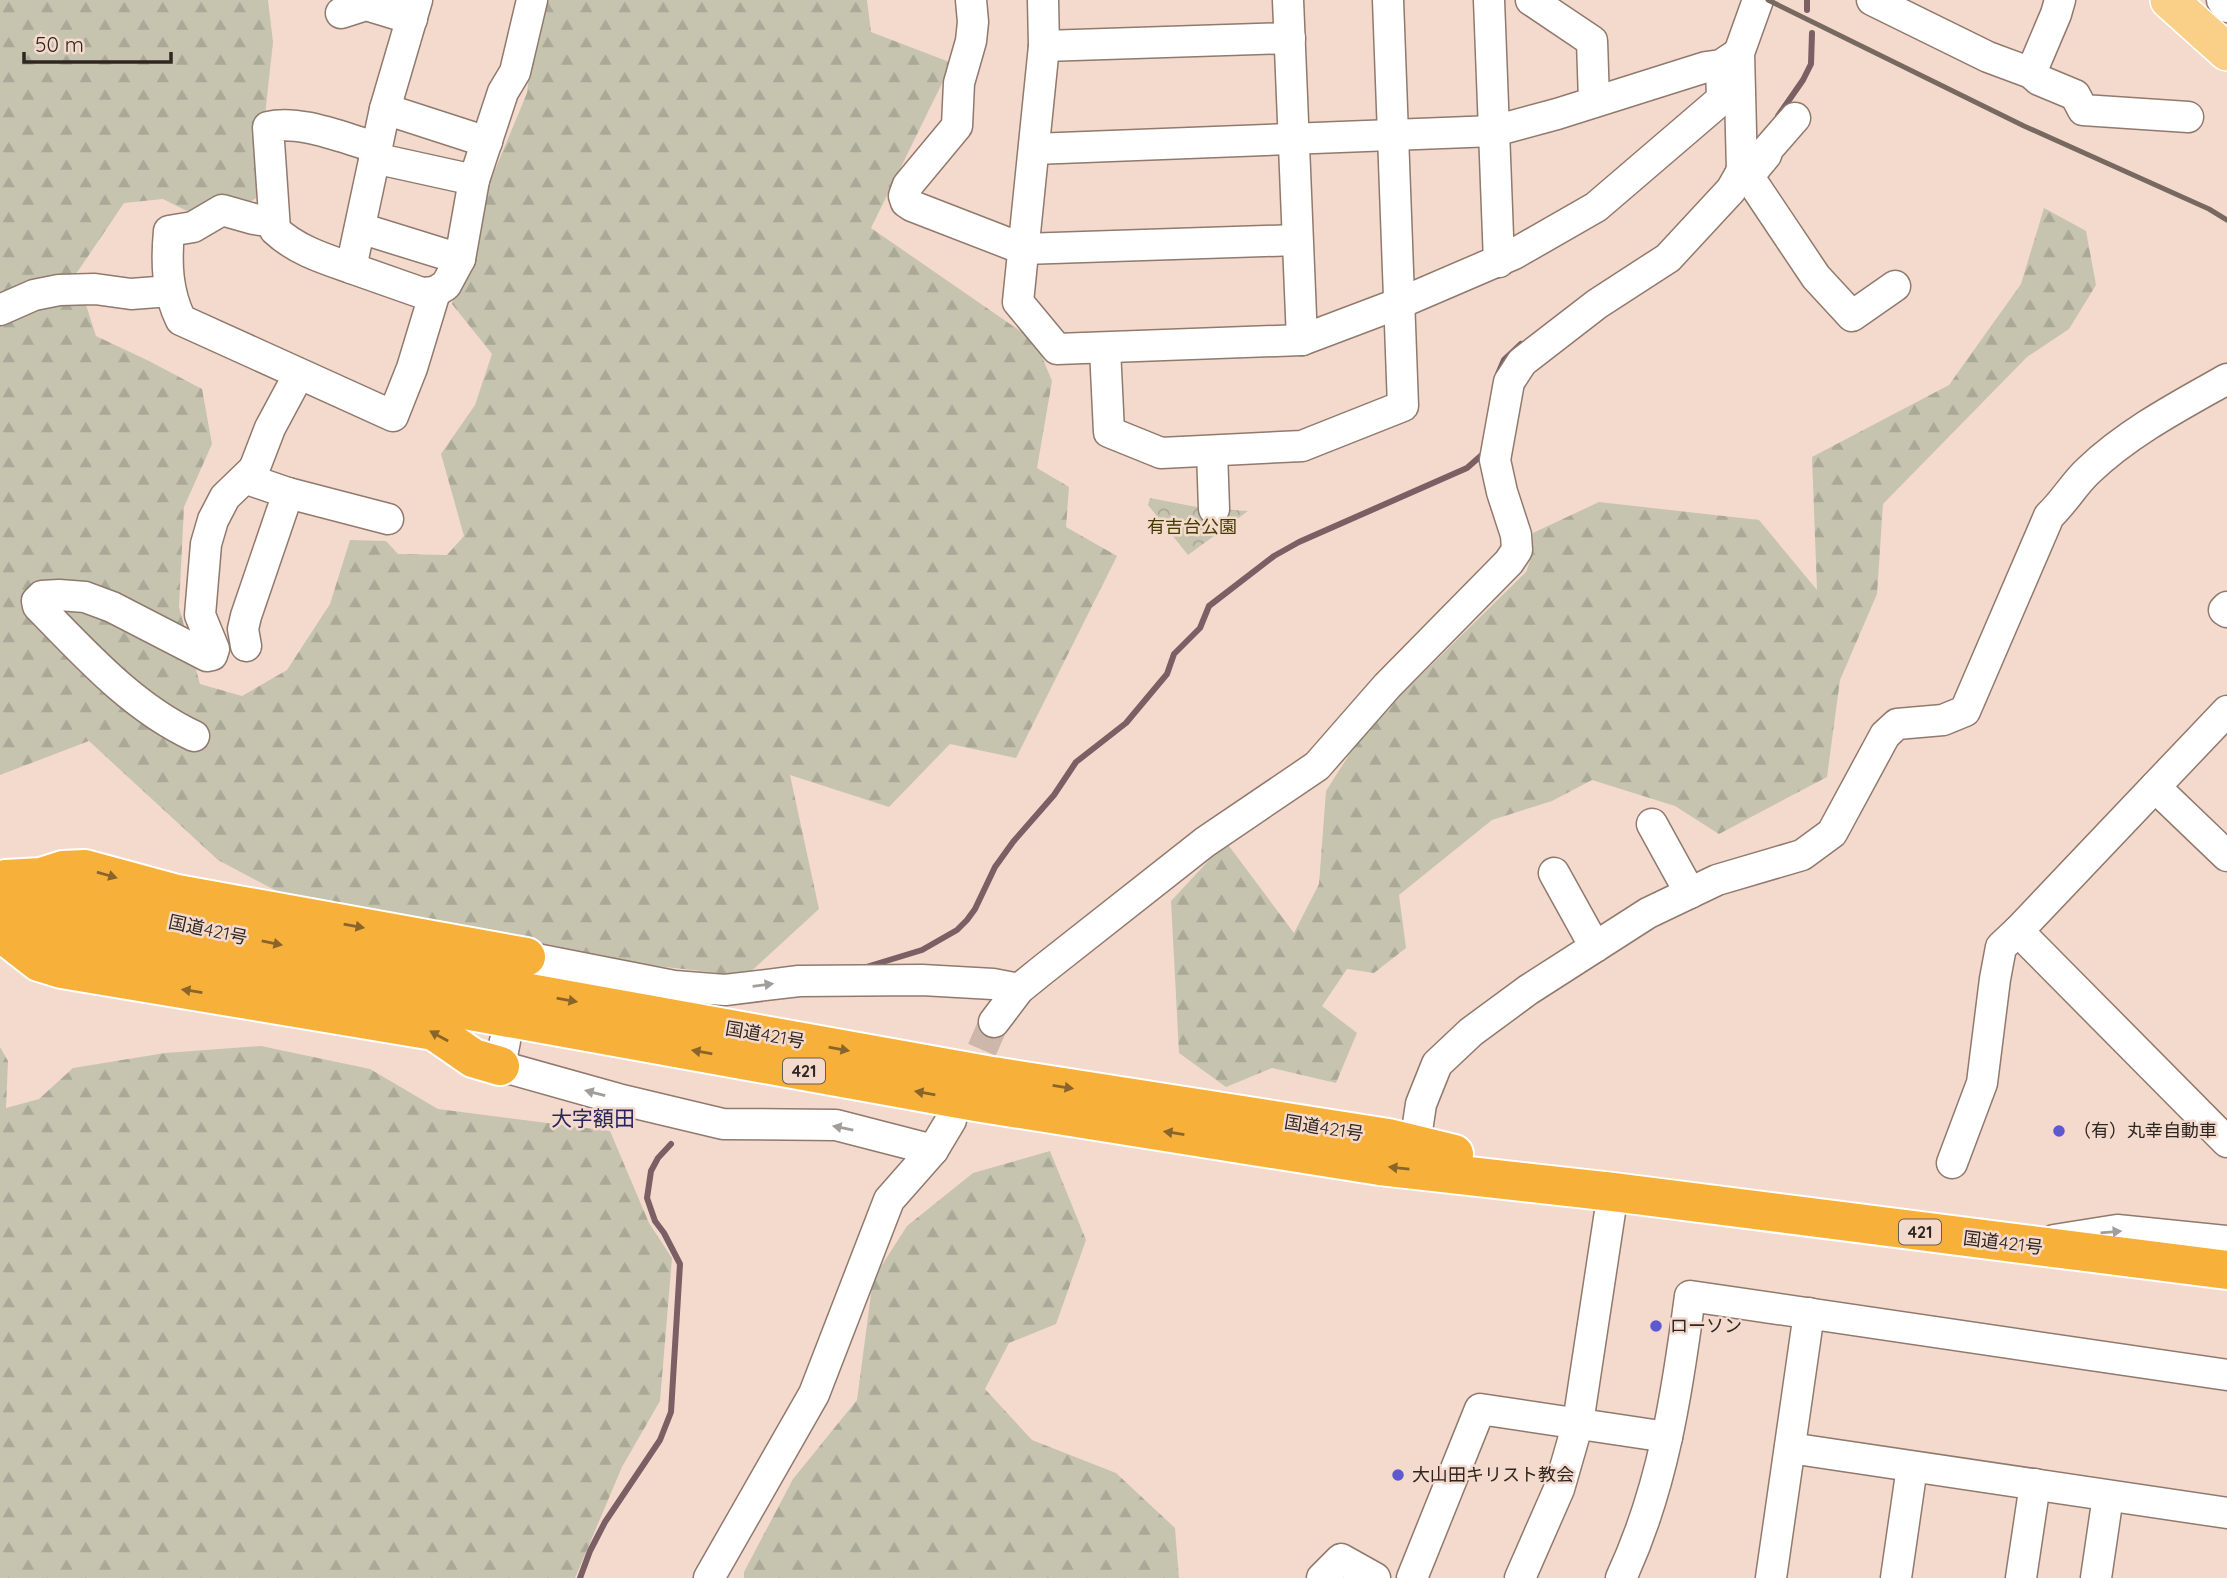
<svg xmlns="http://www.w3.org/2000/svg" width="2227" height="1578" viewBox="0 0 2227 1578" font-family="Quicksand,'Noto Sans JP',sans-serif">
  <defs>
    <pattern id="forest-firs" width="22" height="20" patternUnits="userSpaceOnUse" patternTransform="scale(1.75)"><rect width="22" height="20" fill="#c6c4af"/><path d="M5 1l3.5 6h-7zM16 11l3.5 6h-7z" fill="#aaa896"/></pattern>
    <pattern id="park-crowns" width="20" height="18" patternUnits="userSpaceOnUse" patternTransform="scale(1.75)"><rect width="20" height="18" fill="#c6c4af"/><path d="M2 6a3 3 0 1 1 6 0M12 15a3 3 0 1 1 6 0" fill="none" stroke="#aaa896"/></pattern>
  </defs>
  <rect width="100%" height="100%" fill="#f4dacc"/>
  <g fill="url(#forest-firs)">
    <path d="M0,0H268L273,42L256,198L215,225L163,199L124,203L76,274L96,336L149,361L202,389L212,444L184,507L179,607L200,684L242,696L287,670L330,604L350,540L386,541L398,554L447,555L464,536L441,454L475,405L492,354L452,304L480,206L527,93L537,0H867L871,32L952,63L871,228L1036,342L1052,381L1037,468L1069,487L1066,527L1117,556L1016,758L950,744L889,807L790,775L819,909L746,976L523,951L318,913L218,860L89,741L0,775Z"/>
    <path d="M2044,208L2086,231L2096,285L2069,329L2027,357L1883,504L1877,594L1840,680L1827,777L1719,834L1675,806L1592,780L1552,801L1492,820L1399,895L1406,948L1374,973L1347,969L1322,1006L1357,1033L1336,1083L1272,1068L1226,1087L1179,1053L1171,901L1226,842L1294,933L1319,884L1326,791L1365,730L1526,572L1533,553V533L1599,502L1759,520L1817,590L1812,457L1949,385L2021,284Z"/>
    <path d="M261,1046L370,1069L438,1109L610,1131L649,1223L672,1258L660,1401L622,1467L575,1578H0V1047L8,1061L6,1108L39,1099L73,1068L165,1053Z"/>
    <path d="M1050,1151L1086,1240L1056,1324L1009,1343L985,1389L1032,1440L1116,1473L1175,1528L1179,1578H744V1572L793,1479L857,1400L873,1279L907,1226L973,1173Z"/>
  </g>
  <path fill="url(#park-crowns)" d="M1150,498L1202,508L1248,511L1188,555L1148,505Z"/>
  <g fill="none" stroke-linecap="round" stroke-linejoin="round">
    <g stroke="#7a5f65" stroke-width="6">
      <path d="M1807,10V0"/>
      <path d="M1778,116L1803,80L1811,64L1812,33"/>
      <path d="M1498,374L1504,360L1521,344"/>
      <path d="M863,968L922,950L957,930L967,920L975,909L995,867L1013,842L1054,795L1076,762L1126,723L1167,674L1174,654L1200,628L1209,606L1274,556L1299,542L1467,468L1484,453"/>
      <path d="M580,1578L590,1551L605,1522L660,1440L671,1412L680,1264L664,1233L655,1221L647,1198L651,1171L658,1158L671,1144"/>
    </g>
    <path stroke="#cdb6aa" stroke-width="30" stroke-dasharray="30 15" stroke-linecap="butt" d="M964,1091L994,1022"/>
    <g stroke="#90796d" stroke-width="33">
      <g id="minor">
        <path d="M971,0L973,22L971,41L959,83L957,126L908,185L904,196L906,202L912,206L1023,249L1297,240"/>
        <path d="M1043,0L1044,46L1018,302L1057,349L1302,340L1400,303L1514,254L1596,207L1722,99L1721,65"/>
        <path d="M1288,0L1302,340"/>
        <path d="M1489,0L1499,262"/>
        <path d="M1531,0L1592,41L1594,101"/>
        <path d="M1872,0L1988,57L2031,73L2039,80L2075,95L2083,110L2188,117"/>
        <path d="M2222,0L2227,7"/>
        <path d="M341,13L366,5L412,19"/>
        <path d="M1044,46L1290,38"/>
        <path d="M2031,73L2056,14L2060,0"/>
        <path d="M385,109L487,142"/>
        <path d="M1034,149L1494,131L1557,114L1706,67L1721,65L1736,55"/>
        <path d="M374,158L474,180"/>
        <path d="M1740,174L1751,180L1816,277L1852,316L1895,286"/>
        <path d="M1747,178L1766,155L1768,149L1795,118"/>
        <path d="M274,222L254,219L222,210L193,227L169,231C166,263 167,292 181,320L393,416L412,368L435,292L422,293L351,268L385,109L417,0"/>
        <path d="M360,228L460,259"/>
        <path d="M351,268C325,259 296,250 275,230L268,127C300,119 345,139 376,147"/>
        <path d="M435,292L446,285L460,259L474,180L503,92L515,72L532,0"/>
        <path d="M0,310L34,295L59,290L95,289L131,294L170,291"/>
        <path d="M1105,349L1109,432L1161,453L1302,446L1403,406L1388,0"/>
        <path d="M299,374L270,428L250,480L288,493L388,519"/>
        <path d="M1212,451L1214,509"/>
        <path d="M2227,607L2224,610L2227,612"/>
        <path d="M246,646L243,629L246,616L288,493"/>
        <path d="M2227,711L2018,931L2227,1142"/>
        <path d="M194,736C132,707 85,654 38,606L37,601L42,596L59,595L85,597L112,607L207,656L212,655L214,649L200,615L206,544L213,520L225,497L254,469"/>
        <path d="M2155,787L2227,856"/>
        <path d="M1652,824L1690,893"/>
        <path d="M1554,873L1595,947"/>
        <path d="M523,971L526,957L674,986L725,990L799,981L922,980L993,984L1019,989"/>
        <path d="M994,1022L1019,989L1040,972L1205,842L1317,766L1387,686L1509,562L1517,550L1516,535L1502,492L1495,460L1509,382L1522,362L1597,304L1668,258L1731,190L1742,171L1739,53L1758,0"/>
        <path d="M505,1041L500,1066L618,1099L723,1124L836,1125L933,1150"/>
        <path d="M1415,1144L1421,1104L1437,1064L1471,1032L1528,990L1648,913L1717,880L1802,855L1832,833L1885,735L1897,724L1943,720L1965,711L2049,516C2064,502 2074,484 2088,471C2129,432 2179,406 2227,379"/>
        <path d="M1952,1163L1982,1083L1995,979L2001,947L2018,931"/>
        <path d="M2054,1240L2117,1230L2227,1241"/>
        <path d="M1790,1448L2227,1513"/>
        <path d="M709,1578L814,1394L889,1200L933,1150L951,1120"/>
        <path d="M1322,1578L1341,1559L1375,1578"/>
        <path d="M1412,1578L1480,1409L1667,1437"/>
        <path d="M1520,1578L1559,1489L1578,1423L1613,1192"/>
        <path d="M1621,1578C1663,1488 1677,1394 1690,1296L2227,1375"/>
        <path d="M1771,1578L1809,1313"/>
        <path d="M1896,1578L1912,1467"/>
        <path d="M2021,1578L2035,1484"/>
        <path d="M2096,1578L2108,1496"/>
      </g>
    </g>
    <g stroke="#fff" stroke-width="40">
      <path id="major" d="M2169,0L2227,52"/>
    </g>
    <g stroke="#fff" stroke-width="42">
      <g id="highway">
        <path d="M6,879L41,877L63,870L85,869L177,894L526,957"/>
        <path d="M0,890L37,895L424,974L986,1075L1388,1138L1454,1154"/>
        <path d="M0,919L415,1001L976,1102L1380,1166L1613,1192L2227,1270"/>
        <path d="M0,935L7,937L39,962L62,969L434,1031L473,1058L500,1066"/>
      </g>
    </g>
    <use href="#minor" stroke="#fff" stroke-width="30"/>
    <use href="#major" stroke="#fad089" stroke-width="37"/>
    <use href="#highway" stroke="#f7b13a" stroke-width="38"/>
    <path stroke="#776860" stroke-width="5" d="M1768,0L2024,126L2209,209L2227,220"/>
  </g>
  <defs><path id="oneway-solid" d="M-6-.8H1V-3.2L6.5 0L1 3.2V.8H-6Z" transform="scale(1.75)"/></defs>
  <g fill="#89652c">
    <use href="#oneway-solid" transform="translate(107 875) rotate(16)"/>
    <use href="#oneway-solid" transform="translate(354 926) rotate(10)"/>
    <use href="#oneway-solid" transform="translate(272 943) rotate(12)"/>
    <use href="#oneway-solid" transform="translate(192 991) rotate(-171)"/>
    <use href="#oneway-solid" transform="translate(567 1000) rotate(10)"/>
    <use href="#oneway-solid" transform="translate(439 1036) rotate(-151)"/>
    <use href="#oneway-solid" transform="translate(839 1049) rotate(10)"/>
    <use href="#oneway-solid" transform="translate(702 1052) rotate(-170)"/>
    <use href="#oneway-solid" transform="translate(1063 1087) rotate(9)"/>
    <use href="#oneway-solid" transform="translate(925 1093) rotate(-170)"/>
    <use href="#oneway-solid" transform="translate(1174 1133) rotate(-171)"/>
    <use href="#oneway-solid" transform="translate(1399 1168) rotate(-174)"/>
  </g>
  <g fill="#a19d9b">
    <use href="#oneway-solid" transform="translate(763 985) rotate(-7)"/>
    <use href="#oneway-solid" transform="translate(595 1093) rotate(-165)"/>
    <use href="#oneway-solid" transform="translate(843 1128) rotate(-168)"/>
    <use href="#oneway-solid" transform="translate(2111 1232) rotate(-5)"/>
  </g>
  <g fill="#5e58d1" stroke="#f4dacc" stroke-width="2.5">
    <circle cx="2059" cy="1131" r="7"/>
    <circle cx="1656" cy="1326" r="7"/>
    <circle cx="1398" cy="1475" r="7"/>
  </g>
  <g text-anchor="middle" stroke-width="5" stroke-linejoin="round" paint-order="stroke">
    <g fill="#f4dacc" stroke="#6a5c54" stroke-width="2">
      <rect x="783" y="1058.5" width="42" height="25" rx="5"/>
      <rect x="1899" y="1219.5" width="42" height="25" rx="5"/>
    </g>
    <g font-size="16" font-weight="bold" fill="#2f2621">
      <text x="804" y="1077">421</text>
      <text x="1920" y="1238">421</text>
    </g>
    <g font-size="18" fill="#433c00" stroke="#f4dacc">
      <text x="1192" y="533">有吉台公園</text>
    </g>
    <g font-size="18" fill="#2f2621" stroke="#f4dacc">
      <text transform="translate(208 930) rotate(12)" y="6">国道421号</text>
      <text transform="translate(765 1035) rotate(10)" y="6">国道421号</text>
      <text transform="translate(1324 1128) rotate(9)" y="6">国道421号</text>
      <text transform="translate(2003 1243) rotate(7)" y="6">国道421号</text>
    </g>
    <g font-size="18" fill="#2f2621" stroke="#f4dacc" text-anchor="start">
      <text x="2073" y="1137">（有）丸幸自動車</text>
      <text x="1670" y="1332">ローソン</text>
      <text x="1412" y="1481">大山田キリスト教会</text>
    </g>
    <g font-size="21" fill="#28255f" stroke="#f4dacc">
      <text x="593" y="1126">大字額田</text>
    </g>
  </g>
  <path d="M24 52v10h147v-10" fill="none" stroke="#2f2621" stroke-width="3.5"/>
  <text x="35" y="52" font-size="21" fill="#2f2621" stroke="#f4dacc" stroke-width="5" paint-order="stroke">50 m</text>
</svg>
